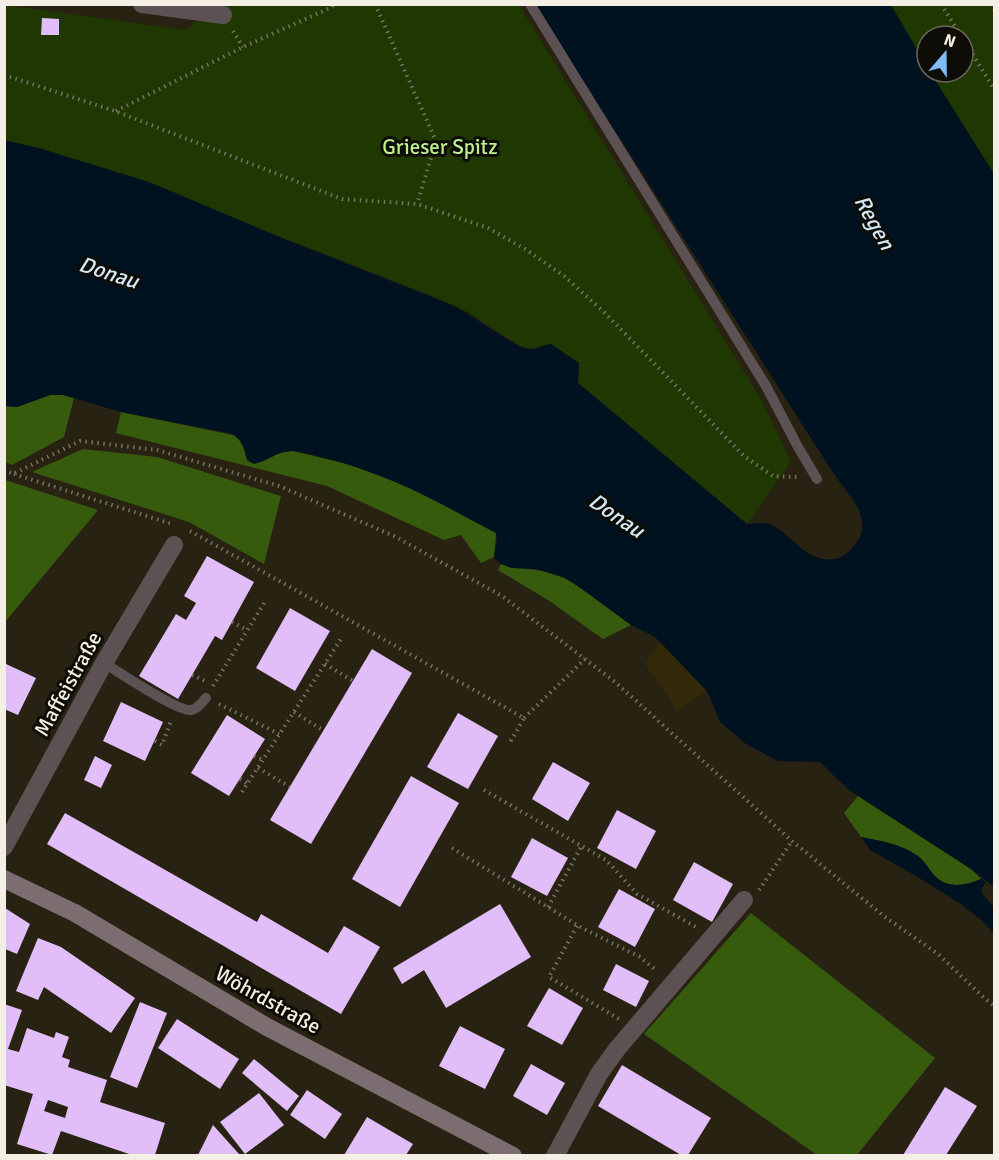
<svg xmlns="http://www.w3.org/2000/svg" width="999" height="1160" viewBox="0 0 999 1160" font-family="Signika,sans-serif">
  <rect width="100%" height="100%" fill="#282212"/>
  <g fill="#1f3801">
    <path d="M4,5L186,30L214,5H519L762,401L791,462L747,524L578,383L579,373L549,343L534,349L520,346L468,312L435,297L341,260L51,152L5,140Z"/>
    <path d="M891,5H994V174L930,72H963V36H927V67Z"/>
  </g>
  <g fill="#375b0d">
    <path d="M50,395H63L74,398L64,437L12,465L5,462V406L17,407Z"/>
    <path d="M121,412L237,436L243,444L249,462L266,460L276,453L292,451L348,464L411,488L496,533L494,557L481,563L461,535L444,540L327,486L116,433Z"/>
    <path d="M83,449L157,457L281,496L264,564L189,522L32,472Z"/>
    <path d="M5,480L98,510L5,622Z"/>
    <path d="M501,564C517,570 535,568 552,573C580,582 607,608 631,625L603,639L548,600L498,570Z"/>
    <path d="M858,796L971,869L981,879C967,885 950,889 937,878C930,872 926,862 918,856C901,844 881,841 861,837L844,813Z"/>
    <path d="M751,913L935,1058L857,1155H817L644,1034Z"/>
  </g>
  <path fill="#322908" d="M661,640L707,691L677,710L645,664Z"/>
  <g fill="#001120">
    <path d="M535,5H891L927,67V72H930L994,174V887L971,869L849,790L820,762L778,761L746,744L720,722L707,691L655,637L631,625L579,587L565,578L536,569L511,568L501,564L495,559L494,554L497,544L496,533C442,504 389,474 328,459C317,456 304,452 293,451C277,451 268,461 254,464L247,460C244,448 242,438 229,433L121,412L63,395H50L17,407L5,406L4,140L42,149L149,182L282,238L452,305C470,313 514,347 528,349C536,350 544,345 551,344L579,363L578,383L747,524C753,524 764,522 770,524C782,528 798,548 811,555C821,560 837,562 846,554C879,525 855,504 837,478C829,467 822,455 814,443Z"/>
    <path d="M861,837C881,841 901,844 918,856C926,862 930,872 937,878C950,889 967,885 981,879L986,882L981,890L984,896L994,907V935C983,911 896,865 870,850Z"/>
  </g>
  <g fill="#e2bef9" fill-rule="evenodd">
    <path d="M42,18L59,19V35H41Z"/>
    <path d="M207,556L254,582L222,640L215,636L178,699L139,676L176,614L186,620L196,603L184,596Z"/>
    <path d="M290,608L330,631L295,691L256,668Z"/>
    <path d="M372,649L412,673L311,844L270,820Z"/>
    <path d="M4,663L36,678L18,715L4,709Z"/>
    <path d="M121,702L163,722L145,761L103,741Z"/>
    <path d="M458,713L498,736L468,789L427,767Z"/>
    <path d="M227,715L265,739L229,796L191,773Z"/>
    <path d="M95,756L112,765L101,788L84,780Z"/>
    <path d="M553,762L590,783L568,821L532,799Z"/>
    <path d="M411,776L459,803L400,907L352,879Z"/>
    <path d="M617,810L656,831L636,869L597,848Z"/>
    <path d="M65,813L257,922L261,914L328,953L344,926L380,947L341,1014L47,844Z"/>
    <path d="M532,838L568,858L547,896L511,877Z"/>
    <path d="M694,862L733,884L712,922L673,900Z"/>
    <path d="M619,889L655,909L635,947L598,927Z"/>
    <path d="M500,904L531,957L446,1008L424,970L402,984L393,968Z"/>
    <path d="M5,908L30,924L17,954L5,949Z"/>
    <path d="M38,938L61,947L135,998L111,1033L44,987L38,1000L16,991Z"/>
    <path d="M616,964L649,981L636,1007L603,990Z"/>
    <path d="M549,988L583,1008L562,1045L527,1026Z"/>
    <path d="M140,1002L167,1013L137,1088L110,1077Z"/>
    <path d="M4,1004L22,1010L8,1049L19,1052L27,1028L54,1038L56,1032L69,1037L62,1057L70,1060L68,1067L107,1080L100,1102L165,1123L155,1155H132L61,1131L52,1155L17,1144L33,1094L4,1085ZM48,1100L68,1107L65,1118L44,1111Z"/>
    <path d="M177,1019L239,1059L220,1089L158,1048Z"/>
    <path d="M460,1026L505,1049L485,1089L439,1066Z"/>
    <path d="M254,1059L299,1096L287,1111L242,1073Z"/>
    <path d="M531,1064L565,1083L547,1115L513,1096Z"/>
    <path d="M622,1065L711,1118L688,1155H681L598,1106Z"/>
    <path d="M945,1087L977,1106L946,1155H903Z"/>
    <path d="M307,1090L342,1114L325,1139L290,1115Z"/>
    <path d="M259,1093L284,1125L245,1154L220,1122Z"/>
    <path d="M367,1117L413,1144L406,1155H344Z"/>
    <path d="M213,1125L239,1154L238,1155H198Z"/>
  </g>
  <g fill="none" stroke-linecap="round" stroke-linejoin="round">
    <g stroke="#777265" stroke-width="4" stroke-dasharray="1.5 4.5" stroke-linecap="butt">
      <path d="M375,4L436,141L417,204"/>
      <path d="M941,4L961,36"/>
      <path d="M991,4L994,10"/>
      <path d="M233,31L243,47"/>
      <path d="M963,39L994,89"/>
      <path d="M4,75L115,111L342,199L417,204L488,228L525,249L564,276L605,313L744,456L773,476L798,477"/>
      <path d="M116,111L243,47L332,7L333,4"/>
      <path d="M4,470L13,474L80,441L157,450L279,486L394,536L502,596L615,682L792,841L885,917L938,954L982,996L994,1006"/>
      <path d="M14,474L172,524"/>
      <path d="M190,531L524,718L509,744"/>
      <path d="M232,622L247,630"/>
      <path d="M325,664L353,681"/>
      <path d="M192,675L205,681"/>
      <path d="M213,686L266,600"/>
      <path d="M219,704L279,734"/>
      <path d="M294,712L324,731"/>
      <path d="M524,718L585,659"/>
      <path d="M155,741L162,745L171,721"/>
      <path d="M254,756L263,760"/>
      <path d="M258,768L290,787"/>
      <path d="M240,779L248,784"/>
      <path d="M484,790L606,860L637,894L696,927"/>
      <path d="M242,792L341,639"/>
      <path d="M452,848L582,928L640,957L657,971"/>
      <path d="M759,890L792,841"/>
      <path d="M548,907L581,847"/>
      <path d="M577,926L549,977L619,1019"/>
    </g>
    <g stroke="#5c5254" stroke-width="10">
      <path d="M530,4L766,386L798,447L817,479"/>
      <path d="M104,663C119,672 178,712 191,710C198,709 202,702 206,698"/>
    </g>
    <g stroke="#5c5254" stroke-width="18">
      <path d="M142,4L223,15"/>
      <path d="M4,847L104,663L174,545"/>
      <path d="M555,1156L599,1074L617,1049L744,900"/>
    </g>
    <path stroke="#7c6d70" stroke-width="18" d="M4,879L75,913L267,1027L513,1156"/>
  </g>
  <g text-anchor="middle" stroke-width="6" stroke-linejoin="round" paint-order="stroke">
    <g font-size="21" fill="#b9f08c" stroke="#0e0c06">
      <text x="440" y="154">Grieser Spitz</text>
    </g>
    <g font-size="21" fill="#f3efe5" stroke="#0e0c06">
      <text transform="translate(68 684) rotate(-61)" y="7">Maffeistraße</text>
      <text transform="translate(268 1000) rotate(29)" y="7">Wöhrdstraße</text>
    </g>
    <g font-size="22" font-style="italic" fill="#d3e7f4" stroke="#0e0c06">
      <text transform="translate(875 222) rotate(61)" y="8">Regen</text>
      <text transform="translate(109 272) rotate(18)" y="8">Donau</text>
      <text transform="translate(617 515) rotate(34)" y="8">Donau</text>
    </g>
  </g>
  <rect width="999" height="1160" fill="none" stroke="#f3efe5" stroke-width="12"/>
  <g transform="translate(945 54) rotate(20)"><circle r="28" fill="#0e0c06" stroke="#6a675f" stroke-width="1.5"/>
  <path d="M0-4.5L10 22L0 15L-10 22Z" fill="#7ebdf9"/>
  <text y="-9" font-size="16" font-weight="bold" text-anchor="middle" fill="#f3efe5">N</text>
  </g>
</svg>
